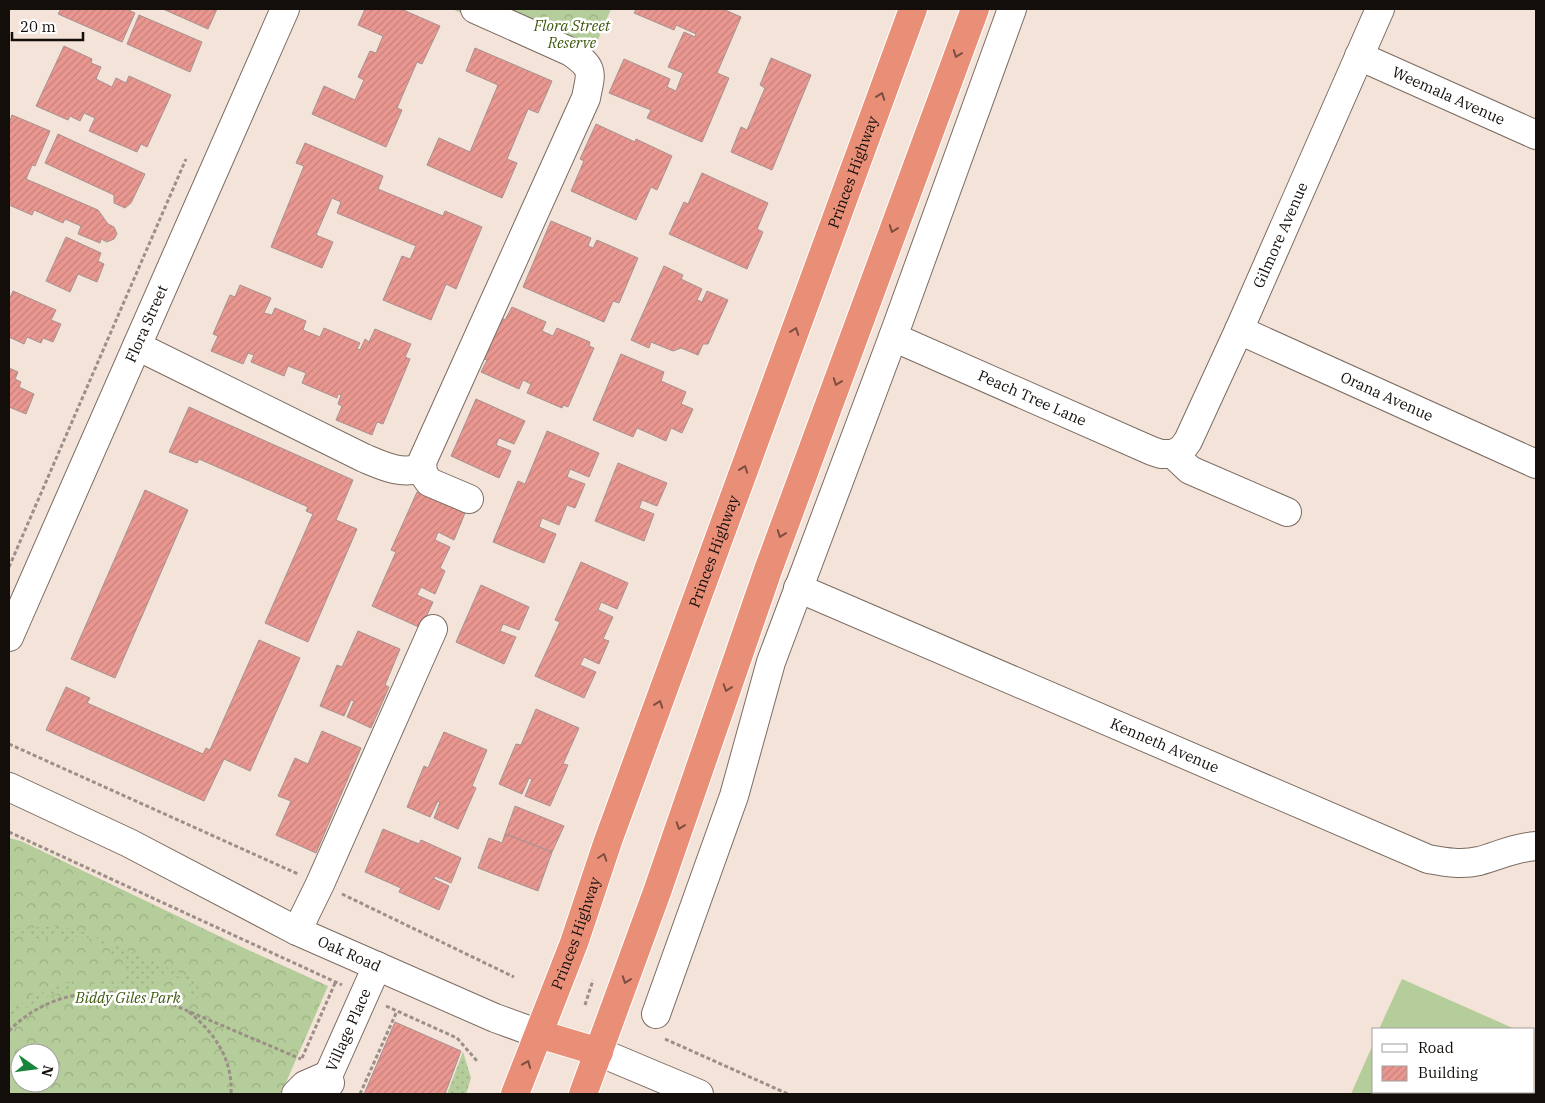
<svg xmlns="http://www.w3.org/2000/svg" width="1545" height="1103" viewBox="0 0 1545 1103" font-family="'IBM Plex Serif',serif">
  <defs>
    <pattern id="forest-crowns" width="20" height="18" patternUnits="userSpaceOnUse" patternTransform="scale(1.25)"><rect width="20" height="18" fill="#b5cd9a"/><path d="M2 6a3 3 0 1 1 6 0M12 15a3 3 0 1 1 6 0" fill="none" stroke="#9baf83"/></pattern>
    <pattern id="garden-dots" width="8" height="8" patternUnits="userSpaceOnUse" patternTransform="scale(1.25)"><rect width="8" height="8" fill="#b5cd9a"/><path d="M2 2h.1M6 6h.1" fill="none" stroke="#9baf83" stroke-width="1.8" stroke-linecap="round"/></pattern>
    <pattern id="building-hatch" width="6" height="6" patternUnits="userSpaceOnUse" patternTransform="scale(1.25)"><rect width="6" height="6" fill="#e99790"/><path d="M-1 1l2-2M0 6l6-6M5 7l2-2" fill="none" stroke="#c7817b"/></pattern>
  </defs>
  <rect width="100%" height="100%" fill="#f4e3d8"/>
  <g fill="url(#forest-crowns)" fill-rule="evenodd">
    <path d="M452,9H611L586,68Z"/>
    <path d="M9,838L21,841L244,948L328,986L281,1094H9ZM20,1053H50V1083H20Z"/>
  </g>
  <g fill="url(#garden-dots)">
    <path d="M60,926L84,932L194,979L198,982V998L187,991L191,984C179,977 169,975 156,975L155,984L149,985V991L128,988L94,987L93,981L121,982L124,979L125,960L123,957H108L111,947L80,935L69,942L62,934L56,933L41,941C30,935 21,930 9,934V929Z"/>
    <path d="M75,981L77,989C52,993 26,1004 9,1023V1011L21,1002L24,1005L27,1002L25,999C28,997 31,994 36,993C44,992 53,994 58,985Z"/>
    <path d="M463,1052L471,1078L466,1094H447Z"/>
  </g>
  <g fill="#b5cd9a">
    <path d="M1402,979L1515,1029H1379Z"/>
    <path d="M1374,1042V1092H1498L1497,1094H1351Z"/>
  </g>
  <g fill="url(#building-hatch)" stroke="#a69290">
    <path d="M61,9H126L135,13L122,42L58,14Z"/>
    <path d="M163,9H217L208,29Z"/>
    <path d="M365,9H401L440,26L422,64L417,62L397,108L402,110L386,147L312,114L324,86L355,100L364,80L358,77L370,51L376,53L383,36L358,25Z"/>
    <path d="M636,9H723L741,17L717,73L729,78L702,142L647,118L651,110L609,93L624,59L670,79L667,87L676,91L683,73L668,67L684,32L695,37L696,34L676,25L674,30L634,13Z"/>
    <path d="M139,15L202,42L190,72L127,44Z"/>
    <path d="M64,46L92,59L91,63L101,67L96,79L112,87L116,78L126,83L129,76L171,95L147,147L141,144L137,152L89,131L95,118L84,113L80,121L70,116L68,120L36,106Z"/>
    <path d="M475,48L552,81L538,113L528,109L507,159L517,163L502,198L427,165L439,138L470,152L498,85L466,71Z"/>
    <path d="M771,58L811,75L772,170L731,152L741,127L747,130L765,88L760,85Z"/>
    <path d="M12,115L50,131L35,166L32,165L26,179L98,210L108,224L114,227L117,234L114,239L107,242L101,239L100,243L78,234L81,226L65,219L63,223L34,210L32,215L9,205V124Z"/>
    <path d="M596,124L635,142L636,139L672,156L657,190L651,187L636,220L571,191L584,161L580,159Z"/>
    <path d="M58,134L145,174L131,203L125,208L114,203V195L45,163Z"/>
    <path d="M305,143L383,176L378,189L443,216L445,211L482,227L456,289L446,284L431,320L383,300L402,256L410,259L416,246L337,213L341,202L332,198L316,235L333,242L322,268L271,247L304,166L296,163Z"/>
    <path d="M702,173L768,203L757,229L763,232L747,269L669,234L684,202L688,204Z"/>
    <path d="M551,221L591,238L588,246L593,248L597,240L638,258L619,303L613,301L604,322L523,287Z"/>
    <path d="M66,237L101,253L98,261L104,264L97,282L78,274L70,292L46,281Z"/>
    <path d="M664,266L683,275L681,279L702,289L697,300L702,302L707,291L728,300L708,344H703L698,355L681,348L673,351L651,342L649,348L631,340Z"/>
    <path d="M240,285L271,298L264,313L272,315L275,308L306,321L303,330L320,337L324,328L360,343L357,349L360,350L365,339L369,342L375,329L411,344L405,357L410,359L383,424L377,422L372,435L336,420L342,406L338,404L341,395L338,394L337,398L302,383L306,373L288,366L284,376L251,362L254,355L248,353L243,364L211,351L218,336L213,334L230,295L235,297Z"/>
    <path d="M13,291L56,310L51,320L61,324L53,342L43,338L41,343L27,337L24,344L9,337V300Z"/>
    <path d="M512,307L546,322L542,331L553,336L557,328L590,342L589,346L594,348L568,407L563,405L562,408L527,393L531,384L523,380L519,389L481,372L487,360L484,359L502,318L505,320Z"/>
    <path d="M621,354L664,372L661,381L686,392L681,404L693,409L682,433L671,428L666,441L637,428L633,437L593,420Z"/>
    <path d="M9,368L18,372L15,379L21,382L19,387L34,394L26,414L9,407Z"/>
    <path d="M476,399L525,421L514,444L499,438L496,445L511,451L499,478L451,456Z"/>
    <path d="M189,407L353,480L336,520L357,529L308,642L265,623L313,514L306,511L308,507L199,459L197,463L169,452Z"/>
    <path d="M547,431L599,453L589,477L570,469L567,477L585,484L575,508L567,505L559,525L542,518L539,527L556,534L544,563L493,542L518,481L525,484Z"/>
    <path d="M618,463L667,483L657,506L642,500L639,508L654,514L644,541L595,521Z"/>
    <path d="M145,490L188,510L115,678L71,659Z"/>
    <path d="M417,492L465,513L454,540L438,532L435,540L450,547L440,568L445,571L435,594L421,587L417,595L433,602L421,628L372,606L396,552L391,550Z"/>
    <path d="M581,562L628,583L617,609L601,602L598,610L613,617L603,639L609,641L599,664L584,657L580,665L596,672L584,698L535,676L560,622L555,620Z"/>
    <path d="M481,585L529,607L519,630L503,624L500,631L516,637L504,664L456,642Z"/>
    <path d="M358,631L400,649L385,685L389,687L371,728L347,717L354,701L351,700L344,716L320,706L337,665L342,667Z"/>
    <path d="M259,640L300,658L250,771L224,759L204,801L46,730L66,687L90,698L87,703L203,754L206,748L210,750Z"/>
    <path d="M536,709L579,728L563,764L568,765L550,806L525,796L532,779L529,778L522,794L499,784L516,744L521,745Z"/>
    <path d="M322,731L361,748L316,853L276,835L291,801L278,796L295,758L308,764Z"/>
    <path d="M444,732L487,750L472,786L476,788L458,829L434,818L440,802L438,801L430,817L407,807L424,766L428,768Z"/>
    <path d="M515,806L564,826L552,852L505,834Z"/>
    <path d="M383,829L419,844L421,840L461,858L451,883L435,876L434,879L449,886L439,910L399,892L401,888L365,872Z"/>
    <path d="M505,834L552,852L538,891L478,868L489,838L502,843Z"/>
    <path d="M395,1022L461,1051L445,1094H364Z"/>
  </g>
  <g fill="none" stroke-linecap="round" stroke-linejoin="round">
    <g stroke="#7b6c62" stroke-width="30">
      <g id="minor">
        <path id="s1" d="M1359,56L1536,135"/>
        <path id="s2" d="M1239,330L1536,464"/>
        <path id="s3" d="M893,337L1152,451L1161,454H1173"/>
        <path d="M137,346L364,458C383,466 401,475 421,468"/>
        <path id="s4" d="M1173,454L1182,449L1188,441L1239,330L1380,9"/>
        <path d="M1173,454L1190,470L1287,512"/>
        <path d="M469,499L429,482L423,473L422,462L586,98C591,72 595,69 571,52L475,9"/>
        <path id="s5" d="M798,588L1428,859C1445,862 1461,865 1479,861C1498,856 1516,847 1536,846"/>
        <path id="s6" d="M9,637L285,9"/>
        <path id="s7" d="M9,787L129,843L297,931L495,1018L539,1034"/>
        <path d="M297,931L320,884L433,629"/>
        <path d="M656,1014L734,796L771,662L893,337L1012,9"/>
        <path d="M599,1052L699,1094"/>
        <path d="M296,1094L305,1085L328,1075L330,1083"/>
        <path id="s8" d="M320,1094L377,966"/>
      </g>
    </g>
    <g stroke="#fff" stroke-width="30">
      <g id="highway">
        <path d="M539,1034L599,1052"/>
        <path id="s9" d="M515,1094L574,943L608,841L913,9"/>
        <path d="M583,1094L657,892L768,570L975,9"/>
      </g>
    </g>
    <g stroke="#9c8f87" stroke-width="3" stroke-dasharray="4 2.5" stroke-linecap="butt">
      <path d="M9,567L186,159"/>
      <path d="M9,744L298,874"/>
      <path d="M9,832L342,985"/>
      <path d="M342,894L514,977"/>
      <path d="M585,1005L593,980"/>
      <path d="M386,1006L457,1038L477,1061"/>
      <path d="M189,1012C215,1033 233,1060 231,1094"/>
      <path d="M9,1031C51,987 114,985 169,1003L301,1059"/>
      <path d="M665,1039L788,1094"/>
      <path d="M302,1058L336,981"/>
      <path d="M360,1094L397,1011"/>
    </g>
    <use href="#minor" stroke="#fff" stroke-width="28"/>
    <use href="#highway" stroke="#e98f78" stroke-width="28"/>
  </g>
  <defs><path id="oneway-chevron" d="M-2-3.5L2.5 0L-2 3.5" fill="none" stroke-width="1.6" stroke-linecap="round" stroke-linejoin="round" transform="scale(1.25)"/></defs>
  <g stroke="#7e4e41">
    <use href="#oneway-chevron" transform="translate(957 54) rotate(110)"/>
    <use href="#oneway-chevron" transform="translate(881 96) rotate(-70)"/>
    <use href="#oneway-chevron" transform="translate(893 229) rotate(110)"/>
    <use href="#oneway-chevron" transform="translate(795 331) rotate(-70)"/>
    <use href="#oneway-chevron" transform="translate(837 382) rotate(110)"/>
    <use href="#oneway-chevron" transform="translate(744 469) rotate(-70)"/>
    <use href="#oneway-chevron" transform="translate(781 534) rotate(110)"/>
    <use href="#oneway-chevron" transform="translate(727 688) rotate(109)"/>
    <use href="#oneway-chevron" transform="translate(659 704) rotate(-70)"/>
    <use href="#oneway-chevron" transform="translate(680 826) rotate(109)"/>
    <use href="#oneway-chevron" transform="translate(603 857) rotate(-72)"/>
    <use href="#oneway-chevron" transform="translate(626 980) rotate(110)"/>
    <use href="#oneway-chevron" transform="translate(527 1064) rotate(-68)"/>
  </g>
  <g text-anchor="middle" stroke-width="5" stroke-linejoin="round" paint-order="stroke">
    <g font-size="15" font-style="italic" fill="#3c580b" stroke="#fff">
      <text x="572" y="31">Flora Street<tspan x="572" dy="17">Reserve</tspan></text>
      <text x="128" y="1003">Biddy Giles Park</text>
    </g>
    <g font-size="15" fill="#140e0a" stroke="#fff">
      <text dy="5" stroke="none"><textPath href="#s1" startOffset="98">Weemala Avenue</textPath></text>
      <text dy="5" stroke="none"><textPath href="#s9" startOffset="982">Princes Highway</textPath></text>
      <text dy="5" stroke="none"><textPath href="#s4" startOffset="246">Gilmore Avenue</textPath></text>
      <text dy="5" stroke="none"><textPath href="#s6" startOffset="342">Flora Street</textPath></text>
      <text dy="5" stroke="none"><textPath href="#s2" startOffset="162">Orana Avenue</textPath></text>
      <text dy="5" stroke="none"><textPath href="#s3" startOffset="152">Peach Tree Lane</textPath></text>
      <text dy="5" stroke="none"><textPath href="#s9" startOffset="578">Princes Highway</textPath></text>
      <text dy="5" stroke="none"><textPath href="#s5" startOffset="399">Kenneth Avenue</textPath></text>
      <text dy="5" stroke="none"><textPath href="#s9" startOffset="172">Princes Highway</textPath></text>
      <text dy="5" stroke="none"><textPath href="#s7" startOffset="379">Oak Road</textPath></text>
      <text dy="5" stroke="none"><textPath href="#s8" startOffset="70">Village Place</textPath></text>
    </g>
  </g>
  <rect width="1545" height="1103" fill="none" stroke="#140e0a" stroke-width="20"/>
  <rect x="1372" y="1028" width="162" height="65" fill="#ffffff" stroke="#a19f9d"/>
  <rect x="1382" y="1044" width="25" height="8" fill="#ffffff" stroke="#a19f9d"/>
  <text x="1418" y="1053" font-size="15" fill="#140e0a">Road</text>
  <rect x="1382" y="1066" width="25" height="15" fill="url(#building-hatch)" stroke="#a19f9d"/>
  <text x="1418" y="1078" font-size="15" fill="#140e0a">Building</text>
  <g transform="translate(35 1068) rotate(104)"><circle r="24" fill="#ffffff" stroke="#a19f9d"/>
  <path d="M0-4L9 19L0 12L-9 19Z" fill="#17853c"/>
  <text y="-8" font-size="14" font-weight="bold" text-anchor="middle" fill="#140e0a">N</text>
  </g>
  <path d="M12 32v8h71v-8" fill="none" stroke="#140e0a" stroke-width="2.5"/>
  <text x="20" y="32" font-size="15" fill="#140e0a" stroke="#ffffff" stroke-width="4" paint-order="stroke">20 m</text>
</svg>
